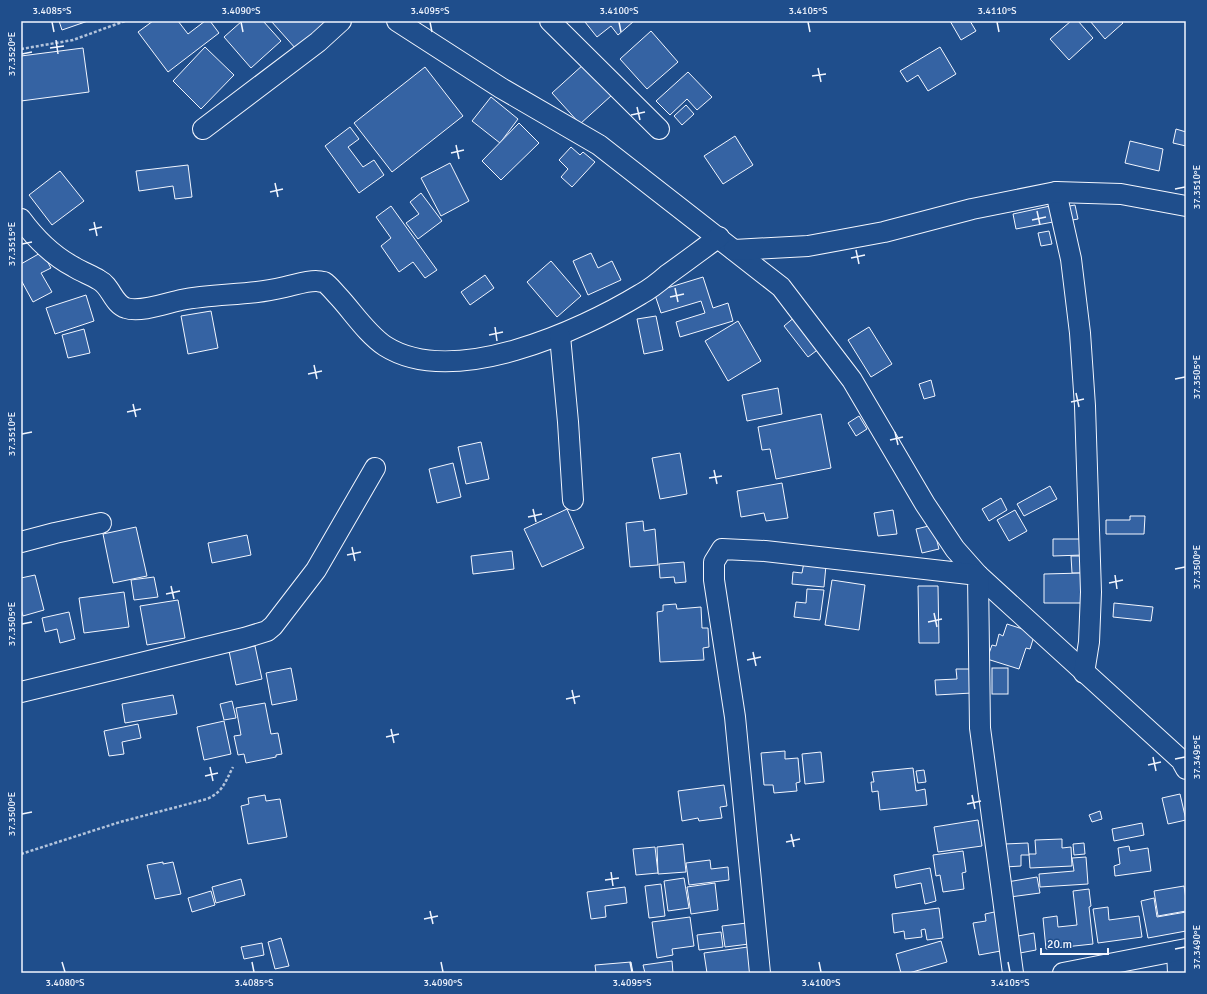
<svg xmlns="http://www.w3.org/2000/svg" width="1207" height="994" viewBox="0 0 1207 994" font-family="Signika,sans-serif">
  <rect width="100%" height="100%" fill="#1f4e8c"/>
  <g fill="#3563a3" stroke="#f2f6ff">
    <path d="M59,21H88L62,30Z"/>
    <path d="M153,21H178L188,34L205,21H210L219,33L168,72L138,32Z"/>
    <path d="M242,21H263L281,41L251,68L224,37Z"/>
    <path d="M271,21H327L296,49Z"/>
    <path d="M586,21H634L618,35L611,26L597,37L585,22Z"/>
    <path d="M950,21H970L976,31L961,40Z"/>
    <path d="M1071,21H1078L1093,38L1069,60L1050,39Z"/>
    <path d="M1090,21H1121L1123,23L1105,39Z"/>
    <path d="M651,31L678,62L647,89L620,59Z"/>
    <path d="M205,47L234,75L201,109L173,81Z"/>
    <path d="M940,47L956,74L928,91L918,75L907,82L900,71Z"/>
    <path d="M83,48L89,92L21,101V56Z"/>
    <path d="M584,64L612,95L580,124L552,93Z"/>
    <path d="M425,67L463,116L392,172L354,123Z"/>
    <path d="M688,72L712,97L697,110L687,99L670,115L656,101Z"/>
    <path d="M491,97L518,119L500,143L472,121Z"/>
    <path d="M686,105L694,114L682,125L674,116Z"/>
    <path d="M519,123L539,143L501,180L482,161Z"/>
    <path d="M350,127L359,139L348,147L363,167L374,160L384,175L359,193L325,146Z"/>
    <path d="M1176,129L1186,132V146L1173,143Z"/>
    <path d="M735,136L753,165L723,184L704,156Z"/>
    <path d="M1130,141L1163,149L1159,171L1125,163Z"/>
    <path d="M571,147L580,155L583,152L595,162L572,187L561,177L568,169L559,160Z"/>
    <path d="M450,163L469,201L441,216L421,178Z"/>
    <path d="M188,165L192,197L175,199L173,186L139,191L136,171Z"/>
    <path d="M60,171L84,201L52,225L29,195Z"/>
    <path d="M421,193L442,221L418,239L406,223L419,214L410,202Z"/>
    <path d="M1075,205L1078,219L1067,221L1064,207Z"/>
    <path d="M391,206L437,270L425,278L413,262L399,272L381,246L391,238L376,217Z"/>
    <path d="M1050,206L1053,222L1016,229L1013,214Z"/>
    <path d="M1049,231L1052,244L1041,246L1038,233Z"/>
    <path d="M42,252L51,268L41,273L52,292L33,302L21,280V264Z"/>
    <path d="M591,253L598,268L612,261L621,280L588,295L573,261Z"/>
    <path d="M551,261L581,296L557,317L527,282Z"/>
    <path d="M485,275L494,288L470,305L461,292Z"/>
    <path d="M703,277L713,308L728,303L733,321L680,337L676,322L705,313L701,301L661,313L654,292Z"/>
    <path d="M86,295L94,321L55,334L46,308Z"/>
    <path d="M211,311L218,348L188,354L181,316Z"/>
    <path d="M656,316L663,350L644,354L637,319Z"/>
    <path d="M796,316L820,348L808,357L784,326Z"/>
    <path d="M738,321L761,361L728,381L705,341Z"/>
    <path d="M869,327L892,364L871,377L848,340Z"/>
    <path d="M84,329L90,353L68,358L62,335Z"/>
    <path d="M931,380L935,396L924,399L919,384Z"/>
    <path d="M778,388L782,414L747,421L742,395Z"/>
    <path d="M821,414L831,468L776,479L770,449L762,450L758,427Z"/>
    <path d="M859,416L867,429L856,436L848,423Z"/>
    <path d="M481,442L489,479L466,484L458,447Z"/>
    <path d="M680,453L687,494L660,499L652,458Z"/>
    <path d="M453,463L461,497L437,503L429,469Z"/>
    <path d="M782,483L788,518L766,521L764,513L741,517L737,491Z"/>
    <path d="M1050,486L1057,499L1024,516L1017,504Z"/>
    <path d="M1001,498L1007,510L989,521L982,509Z"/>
    <path d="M567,509L584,548L542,567L524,529Z"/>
    <path d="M893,510L897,534L878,536L874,513Z"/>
    <path d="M1015,510L1027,531L1009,541L997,520Z"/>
    <path d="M1130,516H1145L1144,534H1106V520H1130Z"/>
    <path d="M643,521L644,531L655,529L658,565L630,567L626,523Z"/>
    <path d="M933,525L939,549L922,553L916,529Z"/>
    <path d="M136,527L147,576L113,583L103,534Z"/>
    <path d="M247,535L251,555L212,563L208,543Z"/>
    <path d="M1053,539H1082L1083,555L1053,556Z"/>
    <path d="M512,551L514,569L473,574L471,556Z"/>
    <path d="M1071,556H1083V573H1072Z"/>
    <path d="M684,562L686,582L675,583L674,577L660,578L659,564Z"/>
    <path d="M804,562L826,565L824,587L792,584L793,572L802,573Z"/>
    <path d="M1083,573V603H1044V574Z"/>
    <path d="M35,575L44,610L23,616L21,608V578Z"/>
    <path d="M154,577L158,597L134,600L131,580Z"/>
    <path d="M832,580L865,585L859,630L825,625Z"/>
    <path d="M918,586H938L939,643H919Z"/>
    <path d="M807,589L824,590L820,620L794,617L796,602L806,603Z"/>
    <path d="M124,592L129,627L84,633L79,598Z"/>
    <path d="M178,600L185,638L147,645L140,606Z"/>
    <path d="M1114,603L1153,607L1151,621L1113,617Z"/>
    <path d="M676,604L677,609L701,607L702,628H708L709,647L703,648L704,660L660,662L657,612L663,611V605Z"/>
    <path d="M69,612L75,639L60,643L57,629L45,632L42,618Z"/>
    <path d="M1007,624L1035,633L1030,649L1026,648L1019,669L987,659L992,645L996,646L999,634L1003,636Z"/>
    <path d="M255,646L262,679L236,685L229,651Z"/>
    <path d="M291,668L297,700L272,705L266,673Z"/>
    <rect x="992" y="668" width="16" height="26"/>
    <path d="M956,669H971L972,693L936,695L935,680L957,679Z"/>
    <path d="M173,695L177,714L125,723L122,704Z"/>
    <path d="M232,701L236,718L224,720L220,704Z"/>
    <path d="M265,703L271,734L278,733L282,754L276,755V757L246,763L244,754L238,755L234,736L241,735L236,708Z"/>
    <path d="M224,721L231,754L204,760L197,727Z"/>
    <path d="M138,724L141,738L122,742L124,754L109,756L104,731Z"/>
    <path d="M785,751V759L798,758L800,782L796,783L797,791L774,793L773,785H764L761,753Z"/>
    <path d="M821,752L824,782L805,784L802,754Z"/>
    <path d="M913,768L916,791L925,789L927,805L880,810L878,791L872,792L871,782H874L872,772Z"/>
    <path d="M924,770L926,782L918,783L916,771Z"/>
    <path d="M724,785L727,806L720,807L722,818L699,821L698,818L682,821L678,791Z"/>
    <path d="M1180,794L1186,820L1168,824L1162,798Z"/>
    <path d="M265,795L266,801L280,799L287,837L248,844L241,806L249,804L248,798Z"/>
    <path d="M1100,811L1102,819L1092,822L1089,815Z"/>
    <path d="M978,820L982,846L938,852L934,827Z"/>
    <path d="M1142,823L1144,835L1114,841L1112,829Z"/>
    <path d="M1062,839V848L1071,847L1072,866L1030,868L1029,854H1036L1035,840Z"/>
    <path d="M1028,843L1029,855H1021V866L1005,867L1004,844Z"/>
    <path d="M1084,843L1085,854L1074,855L1073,844Z"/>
    <path d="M683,844L686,872L658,874L657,847Z"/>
    <path d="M1129,846L1130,851L1148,848L1151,871L1115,876L1114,866L1120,864L1118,848Z"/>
    <path d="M655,847L658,873L636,875L633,849Z"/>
    <path d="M963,851L966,872L962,873L964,889L943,892L940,875L936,876L933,855Z"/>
    <path d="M1086,857L1088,884L1040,887L1039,874L1074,871L1072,858Z"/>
    <path d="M710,860L711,869L728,867L729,880L689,885L686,863Z"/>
    <path d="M163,862V864L173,862L181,894L155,899L147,865Z"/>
    <path d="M930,868L936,901L925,904L921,883L896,888L894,875Z"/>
    <path d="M1037,877L1040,893L1010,897L1007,882Z"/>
    <path d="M684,878L689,908L668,911L664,881Z"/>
    <path d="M241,879L245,895L216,903L212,887Z"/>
    <path d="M715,883L718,910L691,914L687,887Z"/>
    <path d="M661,884L665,916L649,918L645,886Z"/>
    <path d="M1184,886L1186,899V911L1158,916L1154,891Z"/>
    <path d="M625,887L627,903L605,906L606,917L591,919L587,892Z"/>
    <path d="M1089,889L1091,906L1089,907L1093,944L1046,949L1043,918L1057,916L1058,927L1077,925L1073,891Z"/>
    <path d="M211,891L215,905L192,912L188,898Z"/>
    <path d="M1154,898L1157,917L1186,912V931L1148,938L1141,901Z"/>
    <path d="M1108,907L1109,920L1139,916L1142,937L1098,943L1093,909Z"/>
    <path d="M939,908L943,938L927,940L925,929L921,930L922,937L905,939L904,931L894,933L892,914Z"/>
    <path d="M999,911L1006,950L979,955L973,923L986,921L985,914Z"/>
    <path d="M690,917L694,946L672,949L673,955L657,958L652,922Z"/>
    <path d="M755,922L757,943L725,947L722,926Z"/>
    <path d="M721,932L723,947L699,950L697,935Z"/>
    <path d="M1034,933L1036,950L1020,953L1018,936Z"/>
    <path d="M281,938L289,966L275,969L268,942Z"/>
    <path d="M941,941L947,962L909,973H901L896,954Z"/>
    <path d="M262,943L264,955L244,959L241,947Z"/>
    <path d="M755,946L750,973H707L704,953Z"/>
    <path d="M672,961L673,973H645L643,965Z"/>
    <path d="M631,962L633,973H596L595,965Z"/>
  </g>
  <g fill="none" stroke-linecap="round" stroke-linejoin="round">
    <g stroke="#f2f6ff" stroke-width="22">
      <g id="minor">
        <path d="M397,21L501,88L599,145L781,287L852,380L925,504L955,549L978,575L1181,760L1186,769"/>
        <path d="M550,21L659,129"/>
        <path d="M203,129L318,42L341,21"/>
        <path d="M1056,192L1071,259L1080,333L1085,406L1091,592L1089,642L1084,673"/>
        <path d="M21,219C35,238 53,256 74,267C82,272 91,275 99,280C111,286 113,304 126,308C140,313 167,303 181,300C207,295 232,295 257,292C266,291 276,289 285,287C295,285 305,281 316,281C317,281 323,282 324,282C329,285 334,292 338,296C353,312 366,333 385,346C453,389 580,331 641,294C650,289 659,282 667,275C684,263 701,250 719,237"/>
        <path d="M734,250L808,246L884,232L972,209L1056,192L1121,194L1186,206"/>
        <path d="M560,336L568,422L573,500"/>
        <path d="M21,542L55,533L101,523"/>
        <path d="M21,692L244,638L267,631L273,626L316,570L375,468"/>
        <path d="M1177,951L1178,973"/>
        <path d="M760,973L735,717L714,580V562L722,549L765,551L978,575L980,728L1013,973"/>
        <path d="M1063,973L1186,949"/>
      </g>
    </g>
    <g stroke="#b3c4dc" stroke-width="2.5" stroke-dasharray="3 2" stroke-linecap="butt">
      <path d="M21,49L73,40L125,21"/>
      <path d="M21,854L120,822L207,799C223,792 225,782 233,767"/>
    </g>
    <use href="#minor" stroke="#1f4e8c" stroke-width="20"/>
  </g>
  <path fill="none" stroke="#f2f6ff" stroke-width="1.5" d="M52,22L54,32M241,22L243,32M430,22L432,32M619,22L621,32M808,22L810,32M997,22L999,32M56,40L58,54M50,48L64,46M22,54L32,52M818,68L821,82M812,76L826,74M637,107L640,120M631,115L645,112M456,145L459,159M451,153L464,150M275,183L278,197M1175,189L1185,187M270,192L283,189M1037,211L1040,225M1032,220L1046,217M94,222L97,236M89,230L102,227M22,244L32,242M856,250L859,264M851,258L865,255M675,288L678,302M670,297L684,294M495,327L497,341M489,335L503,332M314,365L317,379M308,374L322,371M1175,379L1185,377M1076,393L1079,407M1071,402L1084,399M133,404L136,417M127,412L141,409M895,432L898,445M22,434L32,432M890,440L903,437M714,470L717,484M709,478L722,476M533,509L536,522M528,517L542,514M352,547L355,561M347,555L361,552M1175,569L1185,567M1115,575L1117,589M1109,583L1123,580M171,586L174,599M166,594L180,591M934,613L937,627M928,622L942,619M22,624L32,622M753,652L756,666M747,660L761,657M572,690L575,704M566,699L580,696M391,729L394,743M386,737L399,734M1153,757L1156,771M1175,759L1185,757M1148,765L1161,762M210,767L213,781M205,776L218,773M972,795L975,809M967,804L981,801M22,814L32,812M791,834L794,847M786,842L800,839M611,872L613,886M605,880L619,878M430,911L433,924M424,919L438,916M1175,949L1185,947M62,962L65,972M252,962L254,972M441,962L443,972M630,962L632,972M819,962L821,972M1008,962L1010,972"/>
  <rect width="1207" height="994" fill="none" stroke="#1f4e8c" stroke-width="44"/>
  <path d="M1041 948v6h67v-6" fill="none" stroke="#f2f6ff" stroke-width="2"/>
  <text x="1047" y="948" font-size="12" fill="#f2f6ff" stroke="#1f4e8c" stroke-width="3" paint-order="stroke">20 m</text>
  <rect x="22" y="22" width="1163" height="950" fill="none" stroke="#f2f6ff" stroke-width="1.5"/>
  <g font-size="10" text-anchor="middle" fill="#f2f6ff">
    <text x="52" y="14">3.4085°S</text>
    <text x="241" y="14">3.4090°S</text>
    <text x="430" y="14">3.4095°S</text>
    <text x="619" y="14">3.4100°S</text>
    <text x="808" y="14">3.4105°S</text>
    <text x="997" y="14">3.4110°S</text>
    <text transform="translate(11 54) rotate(-90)" y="4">37.3520°E</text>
    <text transform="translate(1196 187) rotate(-90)" y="4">37.3510°E</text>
    <text transform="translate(11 244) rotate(-90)" y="4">37.3515°E</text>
    <text transform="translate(1196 377) rotate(-90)" y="4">37.3505°E</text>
    <text transform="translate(11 434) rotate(-90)" y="4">37.3510°E</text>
    <text transform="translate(1196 567) rotate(-90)" y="4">37.3500°E</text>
    <text transform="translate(11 624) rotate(-90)" y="4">37.3505°E</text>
    <text transform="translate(1196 757) rotate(-90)" y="4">37.3495°E</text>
    <text transform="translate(11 814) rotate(-90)" y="4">37.3500°E</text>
    <text transform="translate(1196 947) rotate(-90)" y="4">37.3490°E</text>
    <text x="65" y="986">3.4080°S</text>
    <text x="254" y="986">3.4085°S</text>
    <text x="443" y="986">3.4090°S</text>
    <text x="632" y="986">3.4095°S</text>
    <text x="821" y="986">3.4100°S</text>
    <text x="1010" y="986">3.4105°S</text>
  </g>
</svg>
